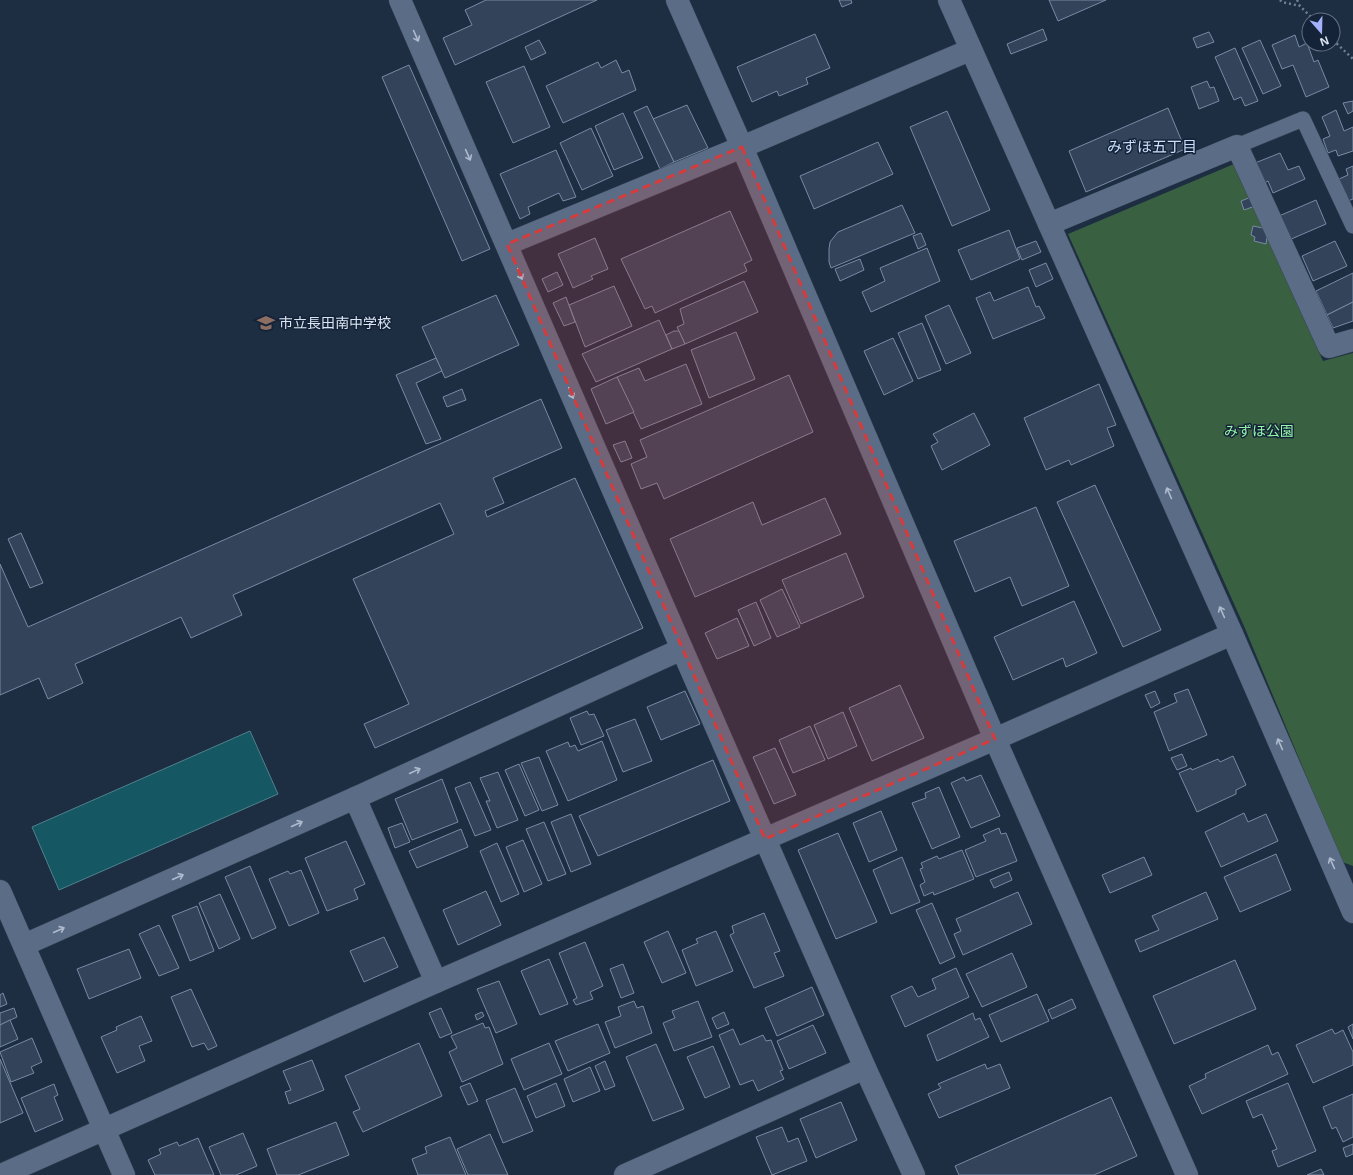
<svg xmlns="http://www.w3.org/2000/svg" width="1353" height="1175" viewBox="0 0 1353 1175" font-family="'Noto Sans','Noto Sans JP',sans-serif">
  <rect width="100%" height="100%" fill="#1d2d42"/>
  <path fill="#3a6042" d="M1234,164L1323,361L1353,353V866L1342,862L1244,626L1068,234Z"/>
  <path fill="#155762" stroke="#50828e" d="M250,731L278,794L59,890L32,827Z"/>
  <g fill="#33435a" stroke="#788ba4">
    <path d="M486,0H597L455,65L443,38L472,25L465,10Z"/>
    <path d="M839,0H851L852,3L842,7Z"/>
    <path d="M1049,0H1106L1058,21Z"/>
    <path d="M1043,29L1047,40L1011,54L1007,44Z"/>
    <path d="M1209,32L1214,42L1197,48L1193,38Z"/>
    <path d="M815,34L830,68L806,78L808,84L779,96L777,91L752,102L737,67Z"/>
    <path d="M1295,35L1299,47L1307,43L1314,62L1318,60L1329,87L1306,97L1293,65L1282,69L1272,45Z"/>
    <path d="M539,40L546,53L531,60L525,47Z"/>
    <path d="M1260,40L1281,86L1263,94L1242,48Z"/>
    <path d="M1235,48L1258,101L1245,106L1241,97L1234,100L1215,57Z"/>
    <path d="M616,60L622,73L629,70L636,90L563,123L546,86L598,62L601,68Z"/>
    <path d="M409,65L490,249L462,261L382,77Z"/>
    <path d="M524,66L550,127L513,143L486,82Z"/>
    <path d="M1207,81L1210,88L1214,87L1219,101L1199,109L1191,87Z"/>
    <path d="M1353,101V111L1348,114L1343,103Z"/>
    <path d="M687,105L708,148L674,162L653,119Z"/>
    <path d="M647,106L674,162L660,169L634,112Z"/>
    <path d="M1168,108L1185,149L1086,192L1069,151Z"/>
    <path d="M1336,110L1344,131L1353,127V151L1338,156L1336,150L1328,153L1323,139L1330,136L1322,117Z"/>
    <path d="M947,111L990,210L952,226L910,127Z"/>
    <path d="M623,113L643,158L614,170L595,126Z"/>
    <path d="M591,128L613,176L582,190L560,143Z"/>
    <path d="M878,142L893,174L814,209L800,176Z"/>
    <path d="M556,150L576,197L563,201L559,193L528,207L530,214L520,219L500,174Z"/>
    <path d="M1280,153L1288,170L1299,166L1305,179L1273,193L1268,181L1264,183L1255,163Z"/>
    <path d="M1353,166V199L1348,201L1339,179L1348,175L1346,169Z"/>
    <path d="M1251,197L1255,206L1244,210L1241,201Z"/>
    <path d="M1316,200L1326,224L1289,240L1279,216Z"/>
    <path d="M902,205L915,233L831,268L829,262V249L830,242L838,232Z"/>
    <path d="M730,211L752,260L744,264L747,271L655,313L652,306L645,309L621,259Z"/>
    <path d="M1253,226L1268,229L1266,244L1254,241L1255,237L1251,235Z"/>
    <path d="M1009,230L1020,259L971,280L958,250Z"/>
    <path d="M921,233L926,245L918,249L913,236Z"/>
    <path d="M595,238L608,269L591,276L593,279L573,288L558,254Z"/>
    <path d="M1036,241L1041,252L1022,260L1017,248Z"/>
    <path d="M1335,241L1347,266L1313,281L1302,256Z"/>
    <path d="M927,248L940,281L871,312L862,292L885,281L880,268Z"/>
    <path d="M860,259L864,270L840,281L835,269Z"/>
    <path d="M1046,263L1053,279L1036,287L1029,270Z"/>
    <path d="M557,272L563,285L548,292L542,279Z"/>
    <path d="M1353,273V302L1327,315L1316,291Z"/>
    <path d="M744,281L758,312L685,344L677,327L684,324L680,309Z"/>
    <path d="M614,286L632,326L585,347L569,305Z"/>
    <path d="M1028,287L1036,307L1039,306L1045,318L993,339L976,298L990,292L994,301Z"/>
    <path d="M496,295L519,345L445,378L422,327Z"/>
    <path d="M566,297L575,322L564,326L553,303Z"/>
    <path d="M1353,302V321L1333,328L1327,315Z"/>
    <path d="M949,305L971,353L946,364L925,316Z"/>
    <path d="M659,320L672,349L596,382L582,354Z"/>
    <path d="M922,323L941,370L918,379L898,333Z"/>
    <path d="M674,331H679L685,344L672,349L666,335Z"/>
    <path d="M736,332L755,379L709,398L691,350Z"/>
    <path d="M893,338L913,381L884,395L864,351Z"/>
    <path d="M436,358L442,371L416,383L441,439L426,444L396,375Z"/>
    <path d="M686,364L702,404L641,429L617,377L639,368L645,381Z"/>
    <path d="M789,375L813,432L664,499L657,483L641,489L631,464L647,457L640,440Z"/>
    <path d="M617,377L634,412L606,424L591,389Z"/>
    <path d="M1099,384L1116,425L1107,428L1114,446L1071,465L1069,460L1046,470L1024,418Z"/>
    <path d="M462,389L466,400L447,407L443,397Z"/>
    <path d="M541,399L562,448L493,478L504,503L485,511L487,517L575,478L643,628L375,748L364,724L409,704L353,579L454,534L440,503L233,595L242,615L191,638L181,617L75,664L83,683L48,699L39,678L0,695V564L28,627Z"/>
    <path d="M974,413L990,445L942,470L931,446L938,442L933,434Z"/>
    <path d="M625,441L632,458L621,462L613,445Z"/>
    <path d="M1095,485L1161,630L1123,647L1057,502Z"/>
    <path d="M825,498L841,534L695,597L670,539L753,502L762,525Z"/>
    <path d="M1036,507L1069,586L1022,606L1010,577L975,592L954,541Z"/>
    <path d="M21,533L43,583L30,588L8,539Z"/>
    <path d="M846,553L864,597L801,624L782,580Z"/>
    <path d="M782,589L800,627L777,637L760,600Z"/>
    <path d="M1074,601L1097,653L1066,667L1063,658L1013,680L994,637Z"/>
    <path d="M756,602L771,638L754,646L738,610Z"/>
    <path d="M737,618L749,646L717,659L705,633Z"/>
    <path d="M900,685L924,738L872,761L849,708Z"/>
    <path d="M1188,689L1207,735L1169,751L1154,712L1177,702L1174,694Z"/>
    <path d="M685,691L700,724L661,740L647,707Z"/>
    <path d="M1155,691L1160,703L1151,708L1145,695Z"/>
    <path d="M587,711L589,715L594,714L604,736L581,745L570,718Z"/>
    <path d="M843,712L857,746L828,759L814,725Z"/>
    <path d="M635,719L652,761L623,772L606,730Z"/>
    <path d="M810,726L825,760L793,773L779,740Z"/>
    <path d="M602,741L617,780L568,801L546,751L568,742L570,747L575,745L578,751Z"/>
    <path d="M775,748L796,795L774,804L753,757Z"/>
    <path d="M1182,754L1187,766L1177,770L1171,758Z"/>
    <path d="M1233,756L1246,785L1236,790V794L1197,812L1179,773L1191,768L1192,770L1218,759L1220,762Z"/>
    <path d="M539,757L558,805L542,811L521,763Z"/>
    <path d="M713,760L730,801L598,856L579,816Z"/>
    <path d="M519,764L539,810L525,816L505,770Z"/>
    <path d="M498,772L518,820L497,828L486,801H490L480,778Z"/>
    <path d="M981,775L1000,816L971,828L951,783L964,777L966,781Z"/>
    <path d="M442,779L458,822L412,840L395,799Z"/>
    <path d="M470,782L491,830L475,836L455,788Z"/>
    <path d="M939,787L960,837L932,849L912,803L926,798L925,793Z"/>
    <path d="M881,811L897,850L869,862L853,823Z"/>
    <path d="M1244,813L1248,822L1266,814L1278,841L1221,867L1205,832Z"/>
    <path d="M571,814L591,864L571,872L551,822Z"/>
    <path d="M544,822L566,874L548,881L526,829Z"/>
    <path d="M402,823L410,842L395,848L388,828Z"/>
    <path d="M999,828L1001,834L1006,833L1017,861L976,877L965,850L986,841L983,835Z"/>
    <path d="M461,829L468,847L417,868L409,851Z"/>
    <path d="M838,833L877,922L836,939L798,850Z"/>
    <path d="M523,840L542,884L524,892L506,847Z"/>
    <path d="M346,841L365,884L354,889L358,899L327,911L305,858Z"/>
    <path d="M497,843L519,894L501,902L480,851Z"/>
    <path d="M962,850L974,879L934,895L933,892L924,896L920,885L925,882L920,869L923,868L921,863L937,856L939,859Z"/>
    <path d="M1276,854L1291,890L1240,912L1224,877Z"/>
    <path d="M902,857L920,902L891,914L873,870Z"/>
    <path d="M1144,857L1152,875L1110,893L1102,875Z"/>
    <path d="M250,866L276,928L252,939L225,877Z"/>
    <path d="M301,870L319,913L289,926L269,879L288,871L290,874Z"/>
    <path d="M1009,872L1012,880L994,888L990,880Z"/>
    <path d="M486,891L501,925L458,945L443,910Z"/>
    <path d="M1018,892L1032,924L963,955L954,934L961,931L956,919Z"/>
    <path d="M1206,892L1218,919L1140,952L1135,940L1159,930L1152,916Z"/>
    <path d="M220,894L240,939L219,949L199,903Z"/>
    <path d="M932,903L955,957L940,964L916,910Z"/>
    <path d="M197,906L214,951L190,961L172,916Z"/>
    <path d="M764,913L780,951L774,953L784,976L754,988L730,935L734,933L732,926Z"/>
    <path d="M159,925L179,968L159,976L139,934Z"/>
    <path d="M668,931L686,973L662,983L644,942Z"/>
    <path d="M716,931L733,971L696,986L682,950L698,943L696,939Z"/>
    <path d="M384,937L398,967L364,982L350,951Z"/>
    <path d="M585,942L603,986L590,992L593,999L576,1005L573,1000L577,998L559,953Z"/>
    <path d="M129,949L141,978L89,999L77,969Z"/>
    <path d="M1012,953L1027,987L982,1007L966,974Z"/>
    <path d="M549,959L568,1004L540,1015L521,971Z"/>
    <path d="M1235,960L1256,1009L1174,1044L1153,996Z"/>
    <path d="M623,964L634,993L621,998L610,969Z"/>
    <path d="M956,968L969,997L905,1027L891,996L912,986L918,997L936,989L932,979Z"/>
    <path d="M499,981L517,1024L496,1033L477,989Z"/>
    <path d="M812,987L824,1015L777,1036L765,1008Z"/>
    <path d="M191,989L217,1046L208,1050L204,1043L192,1047L171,997Z"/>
    <path d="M3,993L7,1004L0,1007V995Z"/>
    <path d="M1037,994L1049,1021L1001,1042L989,1015Z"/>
    <path d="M1072,999L1076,1008L1052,1019L1048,1010Z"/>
    <path d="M634,1001L637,1008L643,1006L652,1033L615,1048L605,1022L621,1016L618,1007Z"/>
    <path d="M698,1001L712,1037L674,1051L663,1023L675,1018L672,1011Z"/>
    <path d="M14,1008L17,1017L0,1025V1013Z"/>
    <path d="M441,1008L452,1033L440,1038L429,1013Z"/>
    <path d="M482,1012L484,1016L477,1020L475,1015Z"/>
    <path d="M724,1012L729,1024L717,1029L712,1018Z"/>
    <path d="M973,1013L975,1020L980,1018L989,1037L937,1061L927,1035Z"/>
    <path d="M141,1016L152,1041L139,1046L145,1061L117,1073L101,1037L117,1030L116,1027Z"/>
    <path d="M10,1020L18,1039L0,1047V1025Z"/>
    <path d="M483,1023L485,1028L489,1027L503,1064L462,1082L449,1052L457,1048L451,1036Z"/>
    <path d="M598,1024L610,1053L568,1071L555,1041Z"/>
    <path d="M1353,1024V1039L1348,1027Z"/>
    <path d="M813,1025L826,1053L789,1069L777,1041Z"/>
    <path d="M733,1029L740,1045L763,1035L766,1041L771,1040L783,1070L780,1071L784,1079L758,1091L753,1080L740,1085L719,1035Z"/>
    <path d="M1332,1029L1335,1034L1343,1030L1353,1052V1065L1313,1083L1296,1045Z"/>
    <path d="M32,1038L42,1062L31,1067L34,1073L11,1082L0,1052Z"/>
    <path d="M419,1043L442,1096L363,1132L353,1112L360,1109L345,1076Z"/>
    <path d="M549,1043L562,1074L524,1090L511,1059Z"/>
    <path d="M656,1044L684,1109L653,1121L626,1057Z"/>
    <path d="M1268,1045L1272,1055L1278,1052L1288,1074L1202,1114L1189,1086L1206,1078L1205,1074Z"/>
    <path d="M713,1046L730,1087L705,1098L687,1057Z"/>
    <path d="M0,1059L23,1113L0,1123Z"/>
    <path d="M312,1060L324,1090L289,1104L285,1092L291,1090L283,1071Z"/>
    <path d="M605,1061L615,1086L605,1090L595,1066Z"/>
    <path d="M985,1064L987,1069L1000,1064L1010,1088L939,1118L928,1094L941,1088L938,1084Z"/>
    <path d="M590,1067L600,1091L573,1102L564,1079Z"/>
    <path d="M470,1083L478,1101L468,1105L460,1087Z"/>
    <path d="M556,1083L565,1106L536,1118L527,1096Z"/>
    <path d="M1288,1083L1316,1151L1278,1167L1272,1151L1277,1149L1262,1114L1253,1118L1246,1101Z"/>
    <path d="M54,1084L58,1095L54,1097L63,1120L35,1132L21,1098Z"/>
    <path d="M515,1088L533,1131L503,1143L486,1100Z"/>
    <path d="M1353,1094V1137L1343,1142L1336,1127L1332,1129L1323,1107Z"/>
    <path d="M1111,1097L1137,1156L1094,1175H959L955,1166Z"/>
    <path d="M841,1102L857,1140L816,1158L800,1119Z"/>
    <path d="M336,1122L349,1155L298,1175H277L267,1149Z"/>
    <path d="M782,1127L788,1142L798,1138L807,1161L772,1175L756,1137Z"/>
    <path d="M243,1133L257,1166L236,1175H221L209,1147Z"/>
    <path d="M490,1134L508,1175H468L457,1149Z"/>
    <path d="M450,1137L466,1175H418L412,1159L427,1153L425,1147Z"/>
    <path d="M198,1138L214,1175H155L148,1160L161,1154L159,1149L177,1142L179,1146Z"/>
    <path d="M1353,1144V1154L1346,1157L1343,1148Z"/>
    <path d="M1321,1169L1324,1175H1307Z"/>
  </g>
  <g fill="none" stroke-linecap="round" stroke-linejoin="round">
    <g stroke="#3a4759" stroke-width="16">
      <path id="lane" d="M1237,146L1303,119L1353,226"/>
    </g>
    <g stroke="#3a4759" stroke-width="23">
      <g id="street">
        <path d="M400,0L682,649L865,1068L914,1175"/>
        <path d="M949,0L1232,634L1353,912"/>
        <path d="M1049,224L1237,146L1329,347L1353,340"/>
        <path d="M507,244L742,147L970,50"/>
        <path d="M355,798L436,982"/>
        <path d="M0,891L124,1175"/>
        <path d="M24,945L355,798L682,649"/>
        <path d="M1,1175L436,982L995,739L1232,634"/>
        <path d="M625,1175L865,1068"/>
      </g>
    </g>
    <g stroke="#3a4759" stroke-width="23">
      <path id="secondary" d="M677,0L742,147L995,739L1187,1175"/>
    </g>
    <g stroke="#727f92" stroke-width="2.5" stroke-dasharray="2 3" stroke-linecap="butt">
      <path d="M1280,0L1282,2L1300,6"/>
      <path d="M1297,0L1300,6L1314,20"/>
      <path d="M1333,40L1353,59"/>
    </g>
    <use href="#lane" stroke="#5b6d86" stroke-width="15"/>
    <use href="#street" stroke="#5b6d86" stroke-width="22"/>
    <use href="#secondary" stroke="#5b6d86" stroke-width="22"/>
  </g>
  <defs><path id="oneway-shaft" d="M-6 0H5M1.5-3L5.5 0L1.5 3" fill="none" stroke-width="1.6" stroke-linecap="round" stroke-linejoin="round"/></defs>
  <g stroke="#aebbce">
    <use href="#oneway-shaft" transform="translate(416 36) rotate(66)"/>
    <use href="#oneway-shaft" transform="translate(468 155) rotate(66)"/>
    <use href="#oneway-shaft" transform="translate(520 274) rotate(67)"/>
    <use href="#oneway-shaft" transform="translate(571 393) rotate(67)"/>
    <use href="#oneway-shaft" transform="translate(1169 493) rotate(-114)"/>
    <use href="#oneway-shaft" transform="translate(1222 612) rotate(-114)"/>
    <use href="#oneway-shaft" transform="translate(1280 744) rotate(-114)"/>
    <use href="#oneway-shaft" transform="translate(415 771) rotate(-25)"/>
    <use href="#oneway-shaft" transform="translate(297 824) rotate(-24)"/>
    <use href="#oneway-shaft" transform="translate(1332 863) rotate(-114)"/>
    <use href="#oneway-shaft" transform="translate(178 877) rotate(-24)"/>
    <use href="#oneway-shaft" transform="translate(59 930) rotate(-24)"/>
  </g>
  <path fill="#d63b3c" fill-opacity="0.2" stroke="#d63b3c" stroke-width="3" stroke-dasharray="8 5" stroke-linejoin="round" d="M742,147L995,739L765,839L507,244Z"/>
  <defs>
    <g id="school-bare" transform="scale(1.38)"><path d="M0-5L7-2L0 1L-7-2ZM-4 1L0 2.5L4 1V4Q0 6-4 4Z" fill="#8d6e63" stroke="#142338" stroke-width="2.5" paint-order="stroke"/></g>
  </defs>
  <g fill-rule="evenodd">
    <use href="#school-bare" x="266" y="323"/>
  </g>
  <g text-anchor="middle" stroke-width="3" stroke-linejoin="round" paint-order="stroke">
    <g font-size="14" fill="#dbe5f4" stroke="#142338" text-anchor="start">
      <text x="279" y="328">市立長田南中学校</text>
    </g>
    <g font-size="14" fill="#94f4a8" stroke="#142338">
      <text x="1259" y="436">みずほ公園</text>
    </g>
    <g font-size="15" fill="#cbdffc" stroke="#142338">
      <text x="1152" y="152">みずほ五丁目</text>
    </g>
  </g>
  <g transform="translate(1321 32) rotate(160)"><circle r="19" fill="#142338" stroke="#647183"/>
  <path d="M0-3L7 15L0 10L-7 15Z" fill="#a5b1fc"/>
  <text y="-6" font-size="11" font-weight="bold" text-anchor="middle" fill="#dbe5f4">N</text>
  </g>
</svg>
